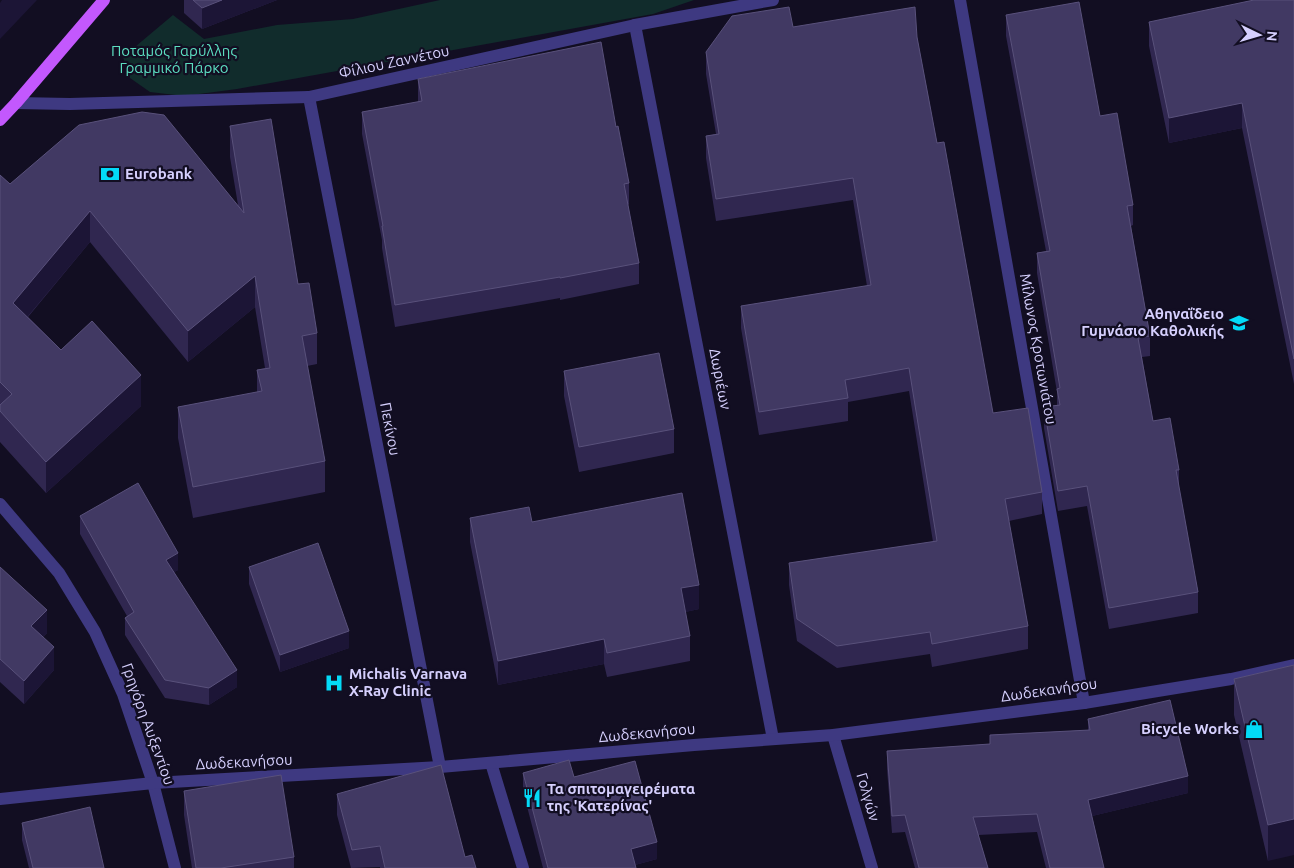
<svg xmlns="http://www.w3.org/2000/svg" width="1294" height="868" viewBox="0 0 1294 868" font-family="Ubuntu,sans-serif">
  <rect width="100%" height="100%" fill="#120e22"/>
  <path fill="#112c2c" d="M440,0H694L653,14L237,89L184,96L150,92L130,78L123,57L173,15L204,39L277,25L353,19Z"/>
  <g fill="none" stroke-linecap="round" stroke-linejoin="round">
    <g stroke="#3e3981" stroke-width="12">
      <path d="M960,0L1084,703"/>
      <path d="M635,25L773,739"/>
      <path d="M309,97L440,767"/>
      <path d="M16,103L70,104L309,97L635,25L773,0"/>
      <path d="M0,504L59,573L95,632L123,694L153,783L175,868"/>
      <path d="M833,735L872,868"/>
      <path d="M491,763L523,868"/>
      <path d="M0,799L153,783L440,767L694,745L833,735L1084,703L1231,679L1294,665"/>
    </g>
    <path stroke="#c358fd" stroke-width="12" d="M0,120L16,103L104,0"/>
  </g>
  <g fill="#302750">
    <path d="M184,0H277L202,29L184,13Z"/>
    <path d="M1294,0V384L1242,128L1169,143L1149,46V22Z"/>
    <path d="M1006,15L1100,116L1133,205V225L1131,226L1150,336V356L1142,357L1153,421L1179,470V489L1198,592V613L1109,629L1087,506L1058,511L1044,428V407L1057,405V392L1037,273V253L1046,251L1006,36Z"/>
    <path d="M793,27L917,37L937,143L993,413L1042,492V514L1009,521L1028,626V649L932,667L930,654L837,668L797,641L789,585V563L933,542L909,391L848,402V421L759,435L741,328V306L867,286L853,200L716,221L706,158V136L716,134L706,74V52Z"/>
    <path d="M418,79L616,127L629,183V204L628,205L639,263V284L560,300V298L395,327L382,248V240L362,134V112L418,102Z"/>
    <path d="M230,126L298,284L317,333V364L307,366L325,461V492L193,518L178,438V407L257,392V370L265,368L255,307L188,362L90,242L28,317L61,350L141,406L46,493L0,442V175L10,184L238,205L230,157Z"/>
    <path d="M564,371L674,429V453L579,472L564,396Z"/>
    <path d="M80,516L178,570L174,572L237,687L209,705L165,698L125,635V618L127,616L80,534Z"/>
    <path d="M470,518L532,522L699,609L685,612L690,636V661L607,677L604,664L498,685L470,542Z"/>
    <path d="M0,567L47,633L43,637L54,670L24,704L0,682Z"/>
    <path d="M249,567L349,648L280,672L249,584Z"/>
    <path d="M1294,665L1268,861L1234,715V679Z"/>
    <path d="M1088,719L1188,793L1092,816L1104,868H1046L1037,832L978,835L988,868H915L905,832L892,833L887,769V751L990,744V735L1088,730Z"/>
    <path d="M523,773L574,777L657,859L635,865L636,868H543L523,791Z"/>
    <path d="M184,791L294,857V868H192L184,815Z"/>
    <path d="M337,794L465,857L476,868H380V867L351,868L337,815Z"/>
    <path d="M22,823L104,868H29L22,840Z"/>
  </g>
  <g fill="#1c1536">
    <path d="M2,0H37L0,39V3Z"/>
    <path d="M222,0H277L202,29V8Z"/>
    <path d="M1242,103V128L1169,143V118Z"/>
    <path d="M90,211V242L13,334V303Z"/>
    <path d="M255,276V307L188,362V331Z"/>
    <path d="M141,375V406L46,493V462Z"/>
    <path d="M178,553V570L166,577V560Z"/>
    <path d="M699,585V609L681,613V588Z"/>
    <path d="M47,610V633L31,649V626Z"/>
    <path d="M349,631V648L280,672V655Z"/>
    <path d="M604,639V664L498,685V661Z"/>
    <path d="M54,647V670L24,704V681Z"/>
    <path d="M237,670V687L209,705V688Z"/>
    <path d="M1188,776V793L1088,817V800Z"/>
    <path d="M1294,819V855L1268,861V825Z"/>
    <path d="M657,842V859L631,866V849Z"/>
  </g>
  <g fill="#413963" stroke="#59517b">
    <path d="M193,0H222L202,8Z"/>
    <path d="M1254,0H1294V359L1242,103L1169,118L1149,22Z"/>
    <path d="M1079,2L1100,116L1117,113L1133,205L1127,206L1150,336L1138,338L1153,421L1170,418L1179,470H1176L1198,592L1109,608L1087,486L1058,491L1044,407L1060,405L1057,389L1060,388L1037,253L1050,251L1006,15Z"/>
    <path d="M789,7L793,27L915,7L917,37L937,143L944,142L993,413L1028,408L1042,492L1005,499L1028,626L932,644L930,632L837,646L797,619L789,563L937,541L909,368L845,380L848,398L759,412L741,306L871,285L853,178L716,199L706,136L719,134L706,52L732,16Z"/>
    <path d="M601,42L616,127L618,126L629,183L624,184L639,263L560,278V277L395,305L382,226H383L362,112L422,101L418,79Z"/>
    <path d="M142,112L164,115L244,213L230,126L271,119L298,284L309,283L317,333L302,336L325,461L193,487L178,407L262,391L257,370L270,368L255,276L188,331L90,211L13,303L61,350L92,321L141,375L46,462L0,411V405L12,394L0,382V175L10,184L79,125Z"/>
    <path d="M659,353L674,429L579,447L564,371Z"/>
    <path d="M138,483L178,553L166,560L237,670L209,688L165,680L125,618L134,612L80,516Z"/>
    <path d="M682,493L699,585L681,588L690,636L607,653L604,639L498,661L470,518L529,507L532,522Z"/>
    <path d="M318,543L349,631L280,655L249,567Z"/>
    <path d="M0,567L47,610L31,626L54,647L24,681L0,659Z"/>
    <path d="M1294,665V819L1268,825L1234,679Z"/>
    <path d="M1170,700L1188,776L1088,800L1104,868H1050L1037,814L973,817L988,868H919L905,815L892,816L887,751L990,744V735L1090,730L1088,719Z"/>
    <path d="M569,760L574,777L635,761L657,842L631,849L636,868H548L523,773Z"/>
    <path d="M441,765L465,857L472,855L476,868H385L380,846L352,850L337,794Z"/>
    <path d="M281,775L294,857L221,868H196L184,791Z"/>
    <path d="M90,807L104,868H33L22,823Z"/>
  </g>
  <defs>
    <g id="bank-bare" transform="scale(1.5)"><path d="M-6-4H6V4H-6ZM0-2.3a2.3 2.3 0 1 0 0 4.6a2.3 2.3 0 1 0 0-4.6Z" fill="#03daf7" stroke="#120e22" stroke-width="2.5" paint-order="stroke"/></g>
    <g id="school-bare" transform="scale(1.5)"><path d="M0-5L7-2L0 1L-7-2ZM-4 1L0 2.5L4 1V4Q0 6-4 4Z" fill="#03daf7" stroke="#120e22" stroke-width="2.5" paint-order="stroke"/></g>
    <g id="hospital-bare" transform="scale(1.5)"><path d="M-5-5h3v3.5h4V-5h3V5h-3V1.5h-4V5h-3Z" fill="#03daf7" stroke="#120e22" stroke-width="2.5" paint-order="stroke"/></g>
    <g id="shop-bare" transform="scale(1.5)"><path d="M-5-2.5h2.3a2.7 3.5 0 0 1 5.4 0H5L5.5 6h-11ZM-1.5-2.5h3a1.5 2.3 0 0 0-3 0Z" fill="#03daf7" stroke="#120e22" stroke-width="2.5" paint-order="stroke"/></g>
    <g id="restaurant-bare" transform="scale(1.5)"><path d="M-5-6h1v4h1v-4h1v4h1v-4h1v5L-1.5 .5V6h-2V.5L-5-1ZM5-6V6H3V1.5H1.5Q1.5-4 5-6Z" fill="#03daf7" stroke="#120e22" stroke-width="2.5" paint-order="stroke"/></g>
  </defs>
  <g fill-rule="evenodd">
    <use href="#bank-bare" x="110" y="174"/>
    <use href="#school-bare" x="1239" y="323"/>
    <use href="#hospital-bare" x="334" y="683"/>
    <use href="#shop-bare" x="1254" y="729"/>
    <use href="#restaurant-bare" x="532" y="798"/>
  </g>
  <g text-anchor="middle" stroke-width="4.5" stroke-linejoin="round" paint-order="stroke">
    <g font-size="15" fill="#5cdec0" stroke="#120e22">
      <text x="174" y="56">Ποταμός Γαρύλλης<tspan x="174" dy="17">Γραμμικό Πάρκο</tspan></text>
    </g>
    <g font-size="15" fill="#d6d0fe" stroke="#120e22">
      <text transform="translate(394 62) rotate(-12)" y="5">Φίλιου Ζαννέτου</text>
      <text transform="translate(1038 349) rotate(80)" y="5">Μίλωνος Κροτωνιάτου</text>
      <text transform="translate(720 379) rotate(79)" y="5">Δωριέων</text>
      <text transform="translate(390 429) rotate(79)" y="5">Πεκίνου</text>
      <text transform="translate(1049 690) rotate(-8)" y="5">Δωδεκανήσου</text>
      <text transform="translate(148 724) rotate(70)" y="5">Γρηγόρη Αυξεντίου</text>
      <text transform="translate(647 733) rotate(-5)" y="5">Δωδεκανήσου</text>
      <text transform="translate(244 762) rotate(-3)" y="5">Δωδεκανήσου</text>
      <text transform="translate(868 797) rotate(74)" y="5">Γολγών</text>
    </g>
    <g font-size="15" font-weight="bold" fill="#d6d0fe" stroke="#120e22" text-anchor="start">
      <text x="125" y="179">Eurobank</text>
      <text x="1224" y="319" text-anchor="end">Αθηναΐδειο<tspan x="1224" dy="17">Γυμνάσιο Καθολικής</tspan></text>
      <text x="349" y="679">Michalis Varnava<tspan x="349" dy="17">X-Ray Clinic</tspan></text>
      <text x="1239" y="734" text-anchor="end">Bicycle Works</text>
      <text x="547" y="794">Τα σπιτομαγειρέματα<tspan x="547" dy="17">της 'Κατερίνας'</tspan></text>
    </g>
  </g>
  <g transform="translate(1259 35) rotate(95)" stroke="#120e22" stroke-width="4" paint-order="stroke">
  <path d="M0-4L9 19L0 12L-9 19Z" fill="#d6d0fe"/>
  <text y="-8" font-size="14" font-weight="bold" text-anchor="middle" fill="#d6d0fe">N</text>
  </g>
</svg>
